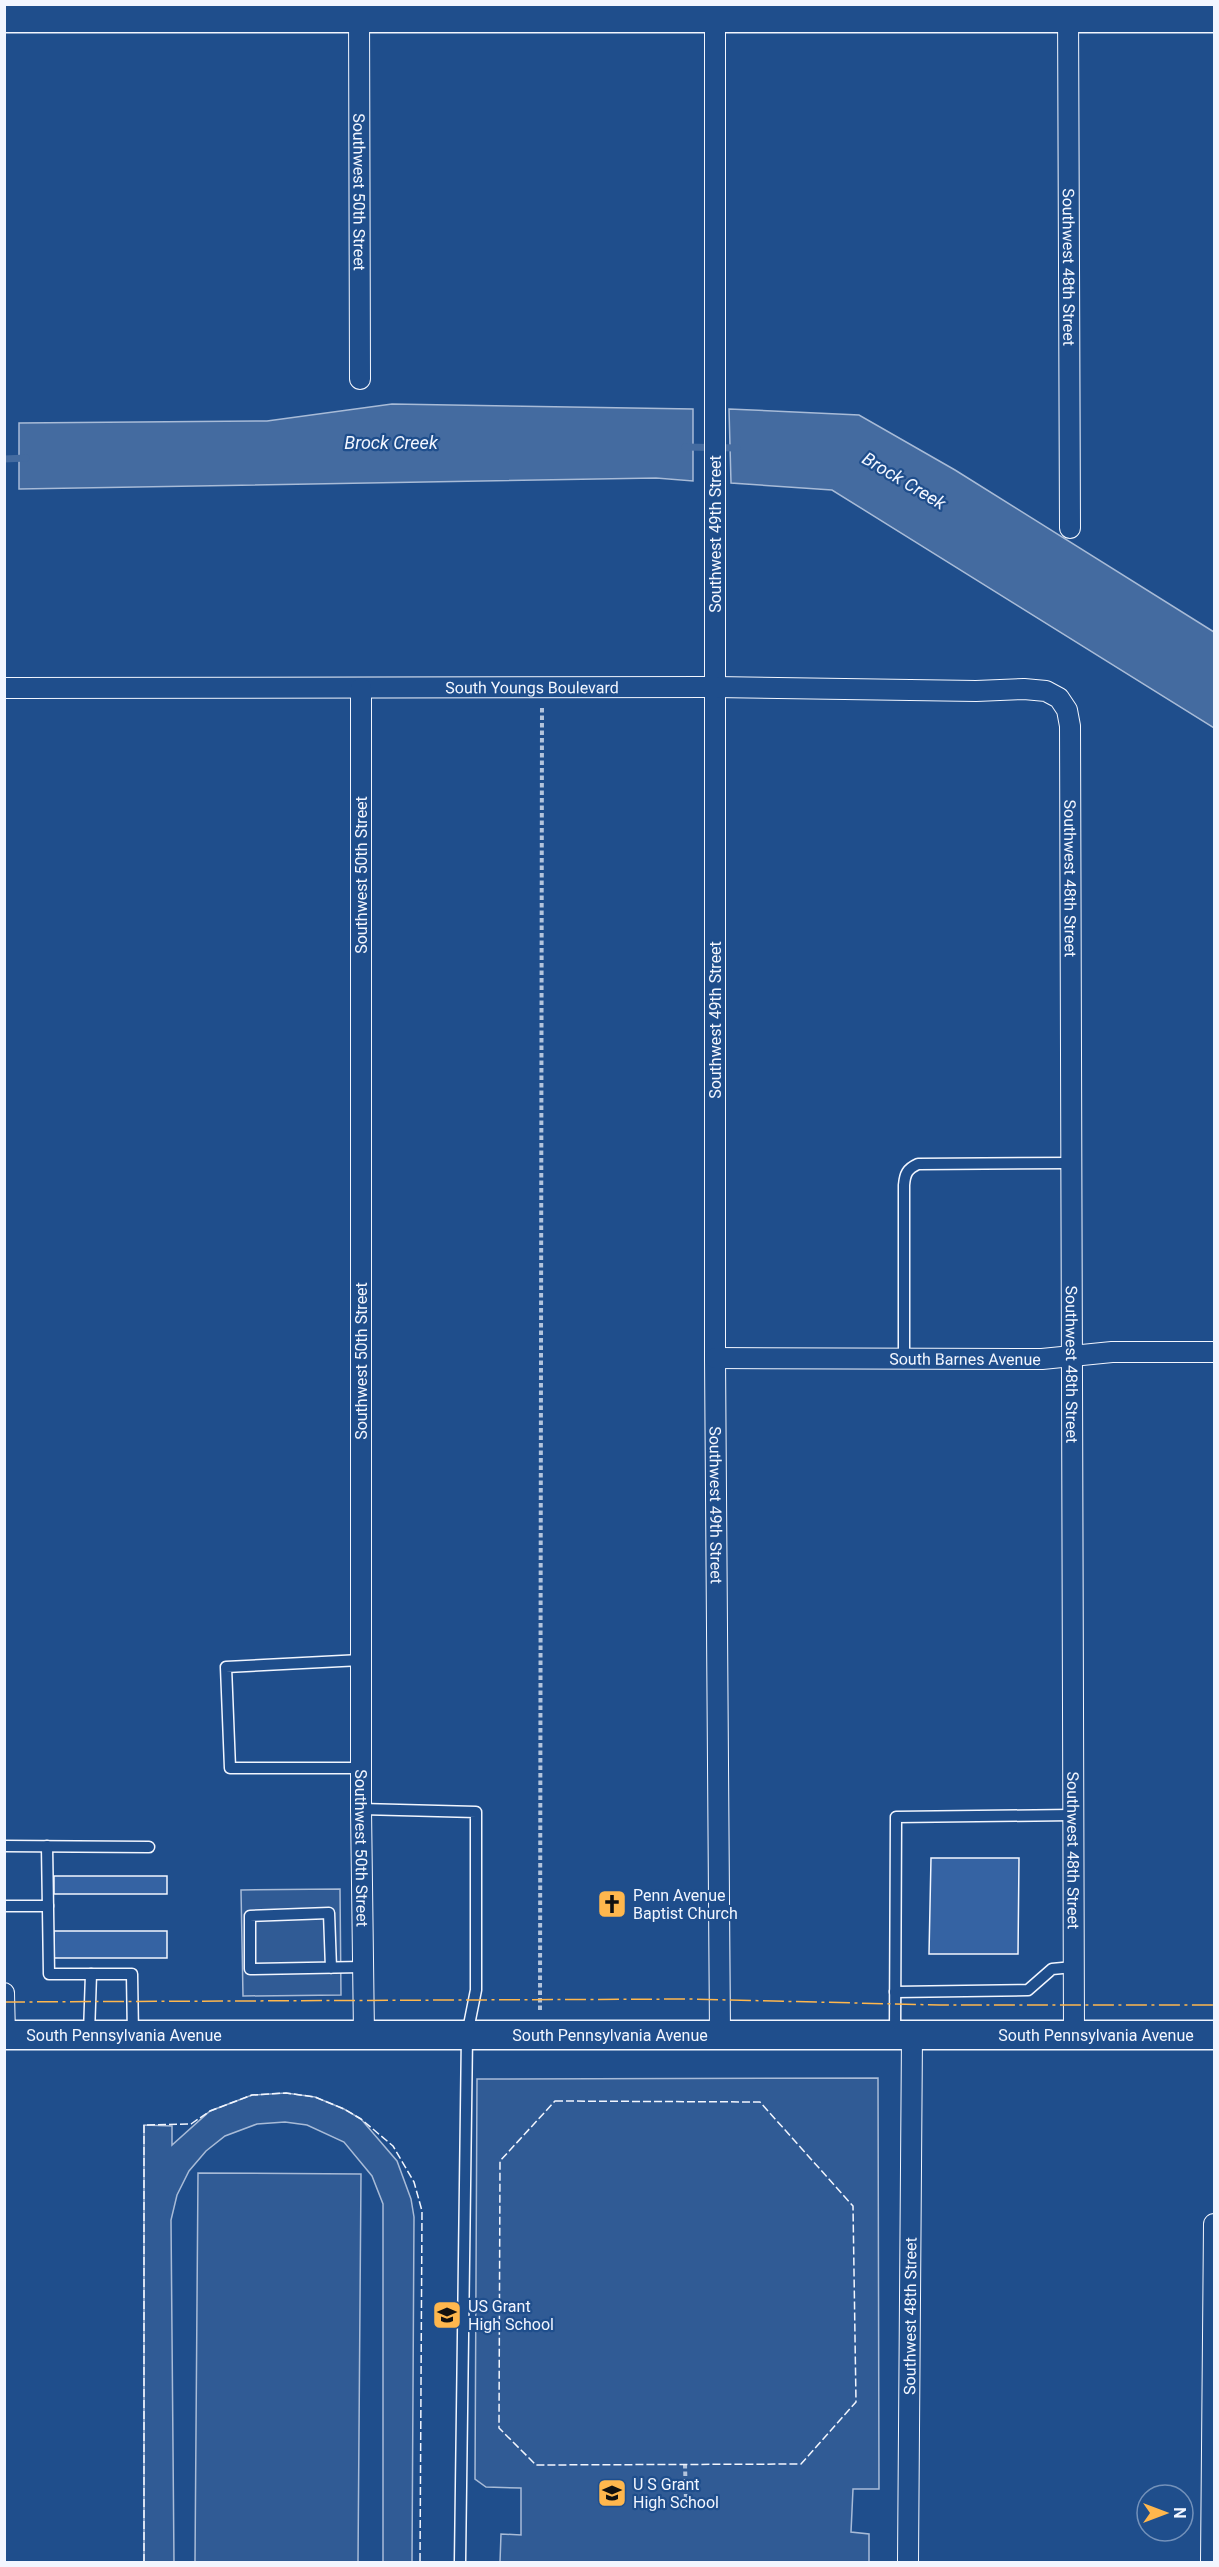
<svg xmlns="http://www.w3.org/2000/svg" width="1219" height="2567" viewBox="0 0 1219 2567" font-family="Roboto,sans-serif">
  <rect width="100%" height="100%" fill="#1f4e8c"/>
  <g fill="#305b95" stroke="#a8bbd7" stroke-width="1.5">
    <path d="M340,1889L341,1995L243,1996L241,1890Z"/>
    <path d="M878,2078L879,2489H853L851,2532L869,2534V2562H500L501,2534L521,2535V2488L486,2487L475,2479L477,2079Z"/>
    <path d="M286,2093L315,2097L344,2109L361,2119L397,2161L411,2199L414,2217L412,2562H383V2204L372,2176L344,2142L307,2125L285,2122L257,2124L225,2136L206,2151L189,2171L177,2195L171,2220L174,2562H144V2125L172,2126V2145L210,2111L252,2095Z"/>
    <path d="M198,2173L361,2174L358,2562H195Z"/>
  </g>
  <g fill="#446ba0" stroke="#a8bbd7" stroke-width="1.5">
    <path d="M392,404L693,409V481L656,478L19,489V423L267,421Z"/>
    <path d="M729,409L859,415L955,470L1214,632V728L832,490L731,483Z"/>
  </g>
  <g fill="none" stroke-linecap="round" stroke-linejoin="round">
    <g stroke="#446ba0" stroke-width="7">
      <path d="M685,447L737,448"/>
      <path d="M4,459L26,458"/>
    </g>
  </g>
  <g fill="#3563a3" stroke="#f2f6ff" stroke-width="1.5">
    <path d="M931,1858H1019L1018,1954H929Z"/>
    <rect x="54" y="1876" width="113" height="18"/>
    <rect x="54" y="1931" width="113" height="27"/>
  </g>
  <g fill="none" stroke-linecap="round" stroke-linejoin="round">
    <g stroke="#f2f6ff" stroke-width="13">
      <g id="lane">
        <path d="M904,1359V1185C905,1174 907,1169 918,1164L1071,1163"/>
        <path d="M361,1768H230L226,1667L361,1660"/>
        <path d="M361,1809L476,1812V1990L467,2035L460,2562"/>
        <path d="M4,1846L149,1847"/>
        <path d="M47,1846L49,1974H132L133,2035"/>
        <path d="M4,1906H48"/>
        <path d="M331,1968L329,1913L250,1916V1969L362,1967"/>
        <path d="M895,1992L1028,1990L1052,1969L1073,1967"/>
        <path d="M89,2034L91,1974"/>
        <path d="M895,2034L896,1817L1072,1815"/>
      </g>
    </g>
    <g stroke="#f2f6ff" stroke-width="22">
      <g id="street">
        <path id="s1" d="M359,6L360,379"/>
        <path id="s2" d="M1068,6L1070,528"/>
        <path id="s3" d="M715,7V1358L720,2035"/>
        <path id="s4" d="M4,688L715,687L976,691L1024,689L1046,691L1059,698L1067,710L1070,726L1074,2035"/>
        <path id="s5" d="M361,688V1809L364,2035"/>
        <path id="s6" d="M715,1358L1042,1359L1112,1352H1214"/>
        <path d="M4,1993L5,2035"/>
        <path id="s7" d="M908,2562L912,2035"/>
        <path d="M1211,2562L1214,2224"/>
      </g>
    </g>
    <g stroke="#f2f6ff" stroke-width="31">
      <g id="secondary">
        <path d="M4,18H1214"/>
        <path id="s8" d="M4,2035H1214"/>
      </g>
    </g>
    <g stroke="#b3c4dc" stroke-width="4" stroke-dasharray="4.5 3" stroke-linecap="butt">
      <path d="M540,2010L542,706"/>
      <path d="M685,2464L686,2501"/>
    </g>
    <use href="#lane" stroke="#1f4e8c" stroke-width="10"/>
    <use href="#street" stroke="#1f4e8c" stroke-width="20"/>
    <use href="#secondary" stroke="#1f4e8c" stroke-width="28"/>
    <g stroke="#f2f6ff" stroke-width="1.5" stroke-dasharray="8 3" stroke-linecap="butt">
      <path d="M555,2101L760,2102L853,2206L856,2402L801,2464L536,2465L499,2428L500,2161Z"/>
      <path d="M144,2562V2125L191,2124L210,2111L252,2095L286,2093L315,2097L344,2109L361,2119L393,2146L414,2182L422,2211L420,2562"/>
    </g>
    <path stroke="#ffb74d" stroke-width="1.5" stroke-dasharray="21 4.5 3 4.5" stroke-linecap="butt" d="M4,2002L689,1999L939,2005H1214"/>
  </g>
  <defs>
    <g id="church-square" transform="scale(1.5)"><rect x="-9" y="-9" width="18" height="18" rx="4" fill="#ffb74d" stroke="#1f4e8c"/><path d="M-1.2-6h2.4v3.5h3.3v2.4h-3.3V6h-2.4V-.1h-3.3v-2.4h3.3Z" fill="#111"/></g>
    <g id="school-square" transform="scale(1.5)"><rect x="-9" y="-9" width="18" height="18" rx="4" fill="#ffb74d" stroke="#1f4e8c"/><path d="M0-5L7-2L0 1L-7-2ZM-4 1L0 2.5L4 1V4Q0 6-4 4Z" fill="#111"/></g>
  </defs>
  <g fill-rule="evenodd">
    <use href="#church-square" x="612" y="1904"/>
    <use href="#school-square" x="447" y="2315"/>
    <use href="#school-square" x="612" y="2493"/>
  </g>
  <g text-anchor="middle" stroke-width="4.5" stroke-linejoin="round" paint-order="stroke">
    <g font-size="16" fill="#f2f6ff" stroke="#1f4e8c">
      <text dy="6" stroke="none"><textPath href="#s1" startOffset="186">Southwest 50th Street</textPath></text>
      <text dy="6" stroke="none"><textPath href="#s2" startOffset="261">Southwest 48th Street</textPath></text>
      <text transform="translate(715 534) rotate(-90)" y="6">Southwest 49th Street</text>
      <text dy="6" stroke="none"><textPath href="#s4" startOffset="528">South Youngs Boulevard</textPath></text>
      <text transform="translate(361 875) rotate(-90)" y="6">Southwest 50th Street</text>
      <text dy="6" stroke="none"><textPath href="#s4" startOffset="1240">Southwest 48th Street</textPath></text>
      <text transform="translate(715 1020) rotate(-90)" y="6">Southwest 49th Street</text>
      <text dy="6" stroke="none"><textPath href="#s6" startOffset="250">South Barnes Avenue</textPath></text>
      <text transform="translate(361 1361) rotate(-90)" y="6">Southwest 50th Street</text>
      <text dy="6" stroke="none"><textPath href="#s4" startOffset="1726">Southwest 48th Street</textPath></text>
      <text dy="6" stroke="none"><textPath href="#s3" startOffset="1498">Southwest 49th Street</textPath></text>
      <text dy="6" stroke="none"><textPath href="#s5" startOffset="1160">Southwest 50th Street</textPath></text>
      <text dy="6" stroke="none"><textPath href="#s4" startOffset="2212">Southwest 48th Street</textPath></text>
      <text dy="6" stroke="none"><textPath href="#s8" startOffset="120">South Pennsylvania Avenue</textPath></text>
      <text dy="6" stroke="none"><textPath href="#s8" startOffset="606">South Pennsylvania Avenue</textPath></text>
      <text dy="6" stroke="none"><textPath href="#s8" startOffset="1092">South Pennsylvania Avenue</textPath></text>
      <text dy="6" stroke="none"><textPath href="#s7" startOffset="246">Southwest 48th Street</textPath></text>
    </g>
    <g font-size="16" fill="#f2f6ff" stroke="#1f4e8c" text-anchor="start">
      <text x="633" y="1901">Penn Avenue<tspan x="633" dy="18">Baptist Church</tspan></text>
      <text x="468" y="2312">US Grant<tspan x="468" dy="18">High School</tspan></text>
      <text x="633" y="2490">U S Grant<tspan x="633" dy="18">High School</tspan></text>
    </g>
    <g font-size="18" font-style="italic" fill="#f2f6ff" stroke="#1f4e8c">
      <text x="391" y="449">Brock Creek</text>
      <text transform="translate(904 481) rotate(31)" y="6">Brock Creek</text>
    </g>
  </g>
  <rect width="1219" height="2567" fill="none" stroke="#f2f6ff" stroke-width="12"/>
  <g transform="translate(1165 2513) rotate(90)"><circle r="28" fill="#1f4e8c" stroke="#7391ba" stroke-width="1.5"/>
  <path d="M0-4.5L10 22L0 15L-10 22Z" fill="#ffb74d"/>
  <text y="-9" font-size="16" font-weight="bold" text-anchor="middle" fill="#f2f6ff">N</text>
  </g>
</svg>
